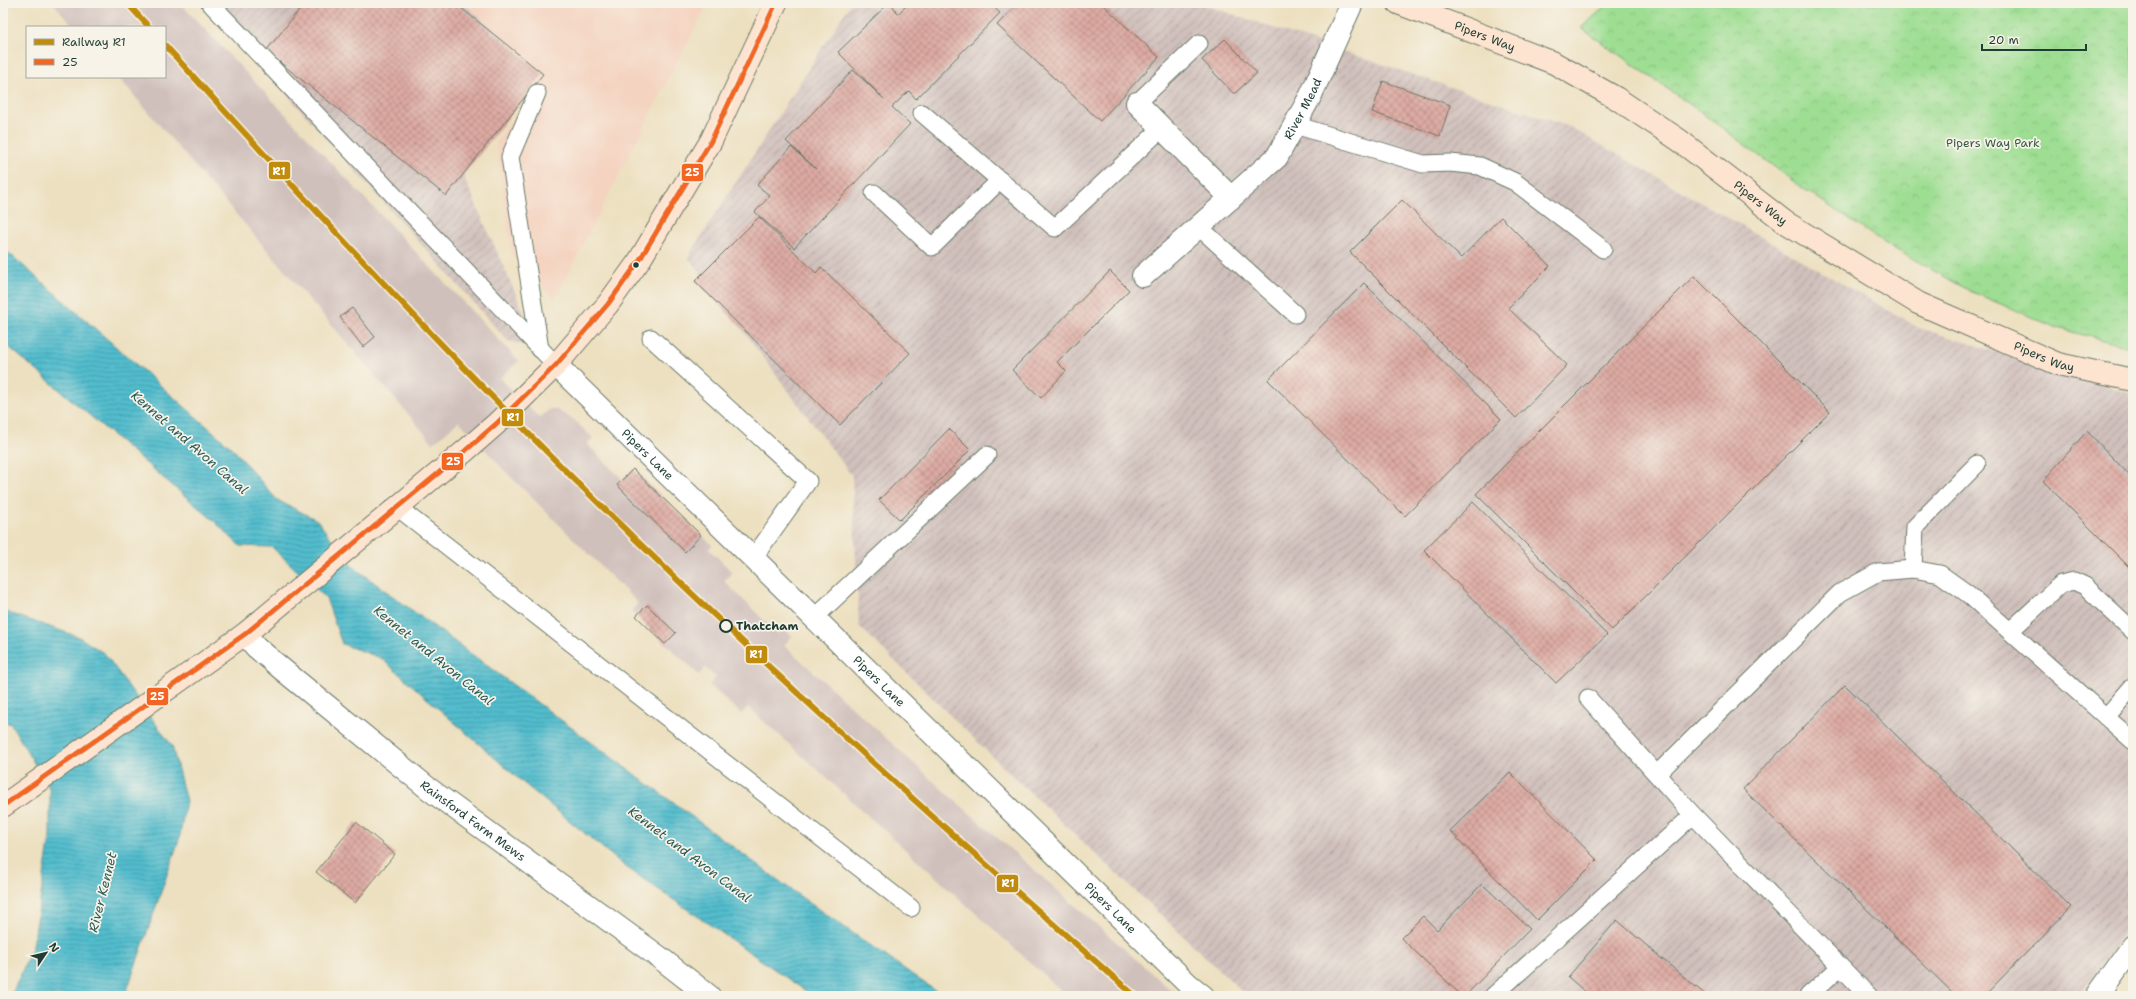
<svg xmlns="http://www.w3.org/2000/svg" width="2136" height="999" viewBox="0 0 2136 999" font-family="'Shantell Sans',sans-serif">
  <defs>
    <pattern id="industrial-furrows" width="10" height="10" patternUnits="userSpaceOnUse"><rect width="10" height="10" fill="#d0c0bc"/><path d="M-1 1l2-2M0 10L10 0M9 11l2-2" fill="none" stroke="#a89d9a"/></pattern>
    <pattern id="park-crowns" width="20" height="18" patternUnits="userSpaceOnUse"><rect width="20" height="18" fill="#9ede93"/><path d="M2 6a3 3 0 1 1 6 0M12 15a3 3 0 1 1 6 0" fill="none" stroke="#88bf7f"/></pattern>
    <pattern id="water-rules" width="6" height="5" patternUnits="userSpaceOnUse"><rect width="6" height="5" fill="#52bdce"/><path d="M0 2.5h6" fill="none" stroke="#439ba8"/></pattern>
    <pattern id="building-cross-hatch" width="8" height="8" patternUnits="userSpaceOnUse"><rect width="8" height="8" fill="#ddaaa3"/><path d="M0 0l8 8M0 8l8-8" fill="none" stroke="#b38c86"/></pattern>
  </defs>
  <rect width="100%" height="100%" fill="#f7f3e8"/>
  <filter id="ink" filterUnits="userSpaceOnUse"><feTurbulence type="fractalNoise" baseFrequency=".025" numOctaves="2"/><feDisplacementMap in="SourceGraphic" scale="8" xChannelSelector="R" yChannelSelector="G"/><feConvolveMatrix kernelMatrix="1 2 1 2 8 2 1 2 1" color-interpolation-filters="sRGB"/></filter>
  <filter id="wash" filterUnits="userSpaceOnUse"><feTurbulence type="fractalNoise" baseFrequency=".012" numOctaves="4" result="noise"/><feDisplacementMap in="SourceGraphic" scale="16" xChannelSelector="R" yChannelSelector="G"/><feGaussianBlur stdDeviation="0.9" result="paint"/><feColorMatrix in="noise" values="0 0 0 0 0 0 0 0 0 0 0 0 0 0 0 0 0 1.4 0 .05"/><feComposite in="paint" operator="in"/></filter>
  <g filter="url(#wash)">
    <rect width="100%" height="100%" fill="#ede0c0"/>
    <path fill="#f4d3c0" d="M456,3H708L555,299L512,256L496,142L543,74Z"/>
    <g fill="url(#industrial-furrows)">
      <path d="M205,3H463L543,74L463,175L540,349L508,341Z"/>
      <path d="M851,3H1199L1570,127L1919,328L2133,394V920L2080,996H1247L1000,764L859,626L852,476L688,257Z"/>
    </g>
    <path fill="#d0c0bc" d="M53,3H180L519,361L500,378L539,418L550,409H555L573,419L593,438L587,444L622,479L633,469L712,545L709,549L732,572L724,581L778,634L784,628L792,636L784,645L934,782L1172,991L1169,996H1067L748,707L741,714L709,685L716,677L705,668L699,675L636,616L631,611L638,603L503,469L459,421L433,443L118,77H165V27H74Z"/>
    <path fill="url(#park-crowns)" stroke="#5e8e64" d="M1609,3H2133V348L2057,328L1970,291L1886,244L1804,189L1695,108L1581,28Z"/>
    <g fill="url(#water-rules)" stroke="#387d81">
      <path d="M3,248L234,450L277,500L317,520L352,566L801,897L943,996H813L626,867L521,781L381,658L342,644L326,598L272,547L240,546L212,519L3,342Z"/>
      <path d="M3,611L79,637L105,654L172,746L186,801L179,840L125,996H11L33,946L50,837V790L11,724L3,721Z"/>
    </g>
    <g id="blocks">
      <g fill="url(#building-cross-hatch)">
        <path d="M305,3H455L543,74L446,196L266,51Z"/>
        <path d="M889,3H891L898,14L909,3H989L1000,13L916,99L909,91L892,107L910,124L794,248L755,212L770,196L757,185L791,147L816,169L786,141L853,70L884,99L838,52Z"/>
        <path d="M1018,3H1101L1159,57L1100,121L997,25Z"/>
        <path d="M1225,39L1257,73L1234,94L1202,60Z"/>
        <path d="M1383,81L1450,105L1440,136L1372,112Z"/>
        <path d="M1402,200L1461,258L1501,217L1550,266L1508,308L1567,365L1516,418L1350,252Z"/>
        <path d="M759,217L816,273L821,267L910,353L840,425L695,281Z"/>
        <path d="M1110,271L1129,290L1057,362L1066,371L1041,398L1012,370Z"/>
        <path d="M1694,276L1830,412L1612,630L1476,494Z"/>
        <path d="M1364,283L1501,419L1405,516L1268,380Z"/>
        <path d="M352,308L375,337L363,347L340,317Z"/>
        <path d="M949,429L970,450L900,520L879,500Z"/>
        <path d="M2087,431L2133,479V571L2043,481Z"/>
        <path d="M633,469L701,535L685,552L617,485Z"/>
        <path d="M1473,502L1607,635L1556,683L1424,550Z"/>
        <path d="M647,605L676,633L665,644L636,616Z"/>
        <path d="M1845,685L2071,907L1984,996H1956L1743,789Z"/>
        <path d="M1510,772L1597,860L1537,920L1450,831Z"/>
        <path d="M356,822L395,854L355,903L316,872Z"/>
        <path d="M1482,884L1530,929L1465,996H1462L1401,938L1423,916L1437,930Z"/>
        <path d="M1617,920L1661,958L1707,996H1590L1568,977Z"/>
      </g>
    </g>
  </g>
  <g filter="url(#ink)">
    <use href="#blocks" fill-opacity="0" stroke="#677665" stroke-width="1"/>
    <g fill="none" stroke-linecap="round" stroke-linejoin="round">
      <g stroke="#677665" stroke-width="19">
        <g id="lane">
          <path d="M210,3L556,365"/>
          <path d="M537,93L510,157L540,349"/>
          <path d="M1137,103L1199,44"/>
          <path d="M922,113L1055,228L1162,128"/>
          <path d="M1295,125L1423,164L1450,163L1480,166L1515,182L1603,249"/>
          <path d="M874,193L932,247L1000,180"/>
          <path d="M1199,227L1295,314"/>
          <path d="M651,338L808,481L754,557"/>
          <path d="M397,507L911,908"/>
          <path d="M1913,569L1915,527L1977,464"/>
          <path d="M815,617L987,455"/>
          <path d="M2010,631L2061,584L2074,581L2085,586L2133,631"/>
          <path d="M1588,698L1693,815L1869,996"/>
          <path d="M2106,717L2133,686"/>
          <path d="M1657,774L1840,593L1878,572L1913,569L1940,574L1968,594L2133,741"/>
          <path d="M1493,996L1693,815"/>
          <path d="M1808,996L1840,967"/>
        </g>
      </g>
      <g stroke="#677665" stroke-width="24">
        <g id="street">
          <path d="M1137,103L1231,198"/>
          <path id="s1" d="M1143,276L1277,157L1311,95L1352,3"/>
          <path id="s2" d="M556,365L1188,984L1203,996"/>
          <path id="s3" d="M245,634L256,647L283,670L429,789L659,957L709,996"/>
          <path d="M2097,996L2133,946"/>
        </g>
      </g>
      <g stroke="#677665" stroke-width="24">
        <g id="secondary">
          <path id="s4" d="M1398,3L1554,63L1616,98L1679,140L1785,222L1918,303L2058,364L2133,380"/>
          <path d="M3,806L245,634L465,451L496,424L556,365L608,304L639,261L711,141L776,3"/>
        </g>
      </g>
      <use href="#lane" stroke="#fff" stroke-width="17"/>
      <use href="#street" stroke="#fff" stroke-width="22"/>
      <use href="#secondary" stroke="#fde4d0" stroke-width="22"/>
      <g stroke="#f7f3e8" stroke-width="8">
        <path id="bus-1" d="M3,806L245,634L465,451L496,424L556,365L608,304L639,261L711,141L776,3"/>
      </g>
      <use href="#bus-1" stroke="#f26522" stroke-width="5"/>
      <g stroke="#f7f3e8" stroke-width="9">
        <g id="rail-1">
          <path d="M127,3L149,27"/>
          <path d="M165,45C282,175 401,305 524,429C720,627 926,813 1135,996"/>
        </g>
      </g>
      <use href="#rail-1" stroke="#c18c0d" stroke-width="6"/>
    </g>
  </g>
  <circle fill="#1f3d34" stroke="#f7f3e8" stroke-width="1.5" cx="636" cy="265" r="3.5"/>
  <circle fill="#f7f3e8" stroke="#1f3d34" stroke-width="2" cx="726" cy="626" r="6"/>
  <g text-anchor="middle" stroke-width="3.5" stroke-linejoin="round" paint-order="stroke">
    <g font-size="12" fill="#1f3d34" stroke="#f7f3e8">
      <text dy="4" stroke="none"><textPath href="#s4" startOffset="93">Pipers Way</textPath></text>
      <text dy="4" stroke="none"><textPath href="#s1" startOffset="234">River Mead</textPath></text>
      <text dy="4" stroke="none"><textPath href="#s4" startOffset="417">Pipers Way</textPath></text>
      <text dy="4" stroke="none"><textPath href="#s4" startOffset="741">Pipers Way</textPath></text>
      <text dy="4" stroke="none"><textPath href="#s2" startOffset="128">Pipers Lane</textPath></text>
      <text dy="4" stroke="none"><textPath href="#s2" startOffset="452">Pipers Lane</textPath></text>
      <text dy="4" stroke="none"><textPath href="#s3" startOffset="295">Rainsford Farm Mews</textPath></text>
      <text dy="4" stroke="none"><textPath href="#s2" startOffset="776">Pipers Lane</textPath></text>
    </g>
    <g font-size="12" fill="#385d47" stroke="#f7f3e8">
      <text x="1993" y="147">Pipers Way Park</text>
    </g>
    <g font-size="12" font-weight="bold" fill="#1f3d34" stroke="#f7f3e8" text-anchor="start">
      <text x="736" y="630">Thatcham</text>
    </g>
    <g font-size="13" font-style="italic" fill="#2c5d5a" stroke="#f7f3e8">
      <text transform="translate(190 442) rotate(41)" y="5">Kennet and Avon Canal</text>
      <text transform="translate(434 655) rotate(39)" y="5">Kennet and Avon Canal</text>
      <text transform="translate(690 854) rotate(37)" y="5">Kennet and Avon Canal</text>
      <text transform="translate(102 892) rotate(-76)" y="5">River Kennet</text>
    </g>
  </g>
  <g stroke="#f7f3e8" stroke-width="1.5">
    <rect x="268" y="161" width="23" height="19" rx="4" fill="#c18c0d"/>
    <rect x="681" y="163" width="23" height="19" rx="4" fill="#f26522"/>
    <rect x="501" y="408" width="23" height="19" rx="4" fill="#c18c0d"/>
    <rect x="441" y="452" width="23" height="19" rx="4" fill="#f26522"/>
    <rect x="745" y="645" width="23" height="19" rx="4" fill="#c18c0d"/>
    <rect x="146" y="687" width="23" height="19" rx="4" fill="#f26522"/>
    <rect x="996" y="874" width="23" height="19" rx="4" fill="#c18c0d"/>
  </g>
  <g font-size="11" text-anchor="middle" font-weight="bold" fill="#fff">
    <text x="279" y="175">R1</text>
    <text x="692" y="176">25</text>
    <text x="513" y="421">R1</text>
    <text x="453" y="465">25</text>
    <text x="756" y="658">R1</text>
    <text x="157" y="700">25</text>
    <text x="1008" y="887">R1</text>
  </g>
  <rect width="2136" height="999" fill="none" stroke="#f7f3e8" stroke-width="16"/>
  <rect x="26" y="26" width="140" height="52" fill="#f7f3e8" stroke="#a1aaa0"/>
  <rect x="34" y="39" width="20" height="6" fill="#c18c0d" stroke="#a1aaa0"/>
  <text x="62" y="46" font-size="12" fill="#1f3d34">Railway R1</text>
  <rect x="34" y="59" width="20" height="6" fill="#f26522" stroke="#a1aaa0"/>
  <text x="62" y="66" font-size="12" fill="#1f3d34">25</text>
  <g transform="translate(46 953) rotate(55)" stroke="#f7f3e8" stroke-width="3" paint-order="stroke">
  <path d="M0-3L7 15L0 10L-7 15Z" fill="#1f3d34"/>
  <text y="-6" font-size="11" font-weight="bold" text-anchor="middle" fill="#1f3d34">N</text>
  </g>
  <path d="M1982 44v6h104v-6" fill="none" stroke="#1f3d34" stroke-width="2"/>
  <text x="1988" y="44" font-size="12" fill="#1f3d34" stroke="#f7f3e8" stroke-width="3" paint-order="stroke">20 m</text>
</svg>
